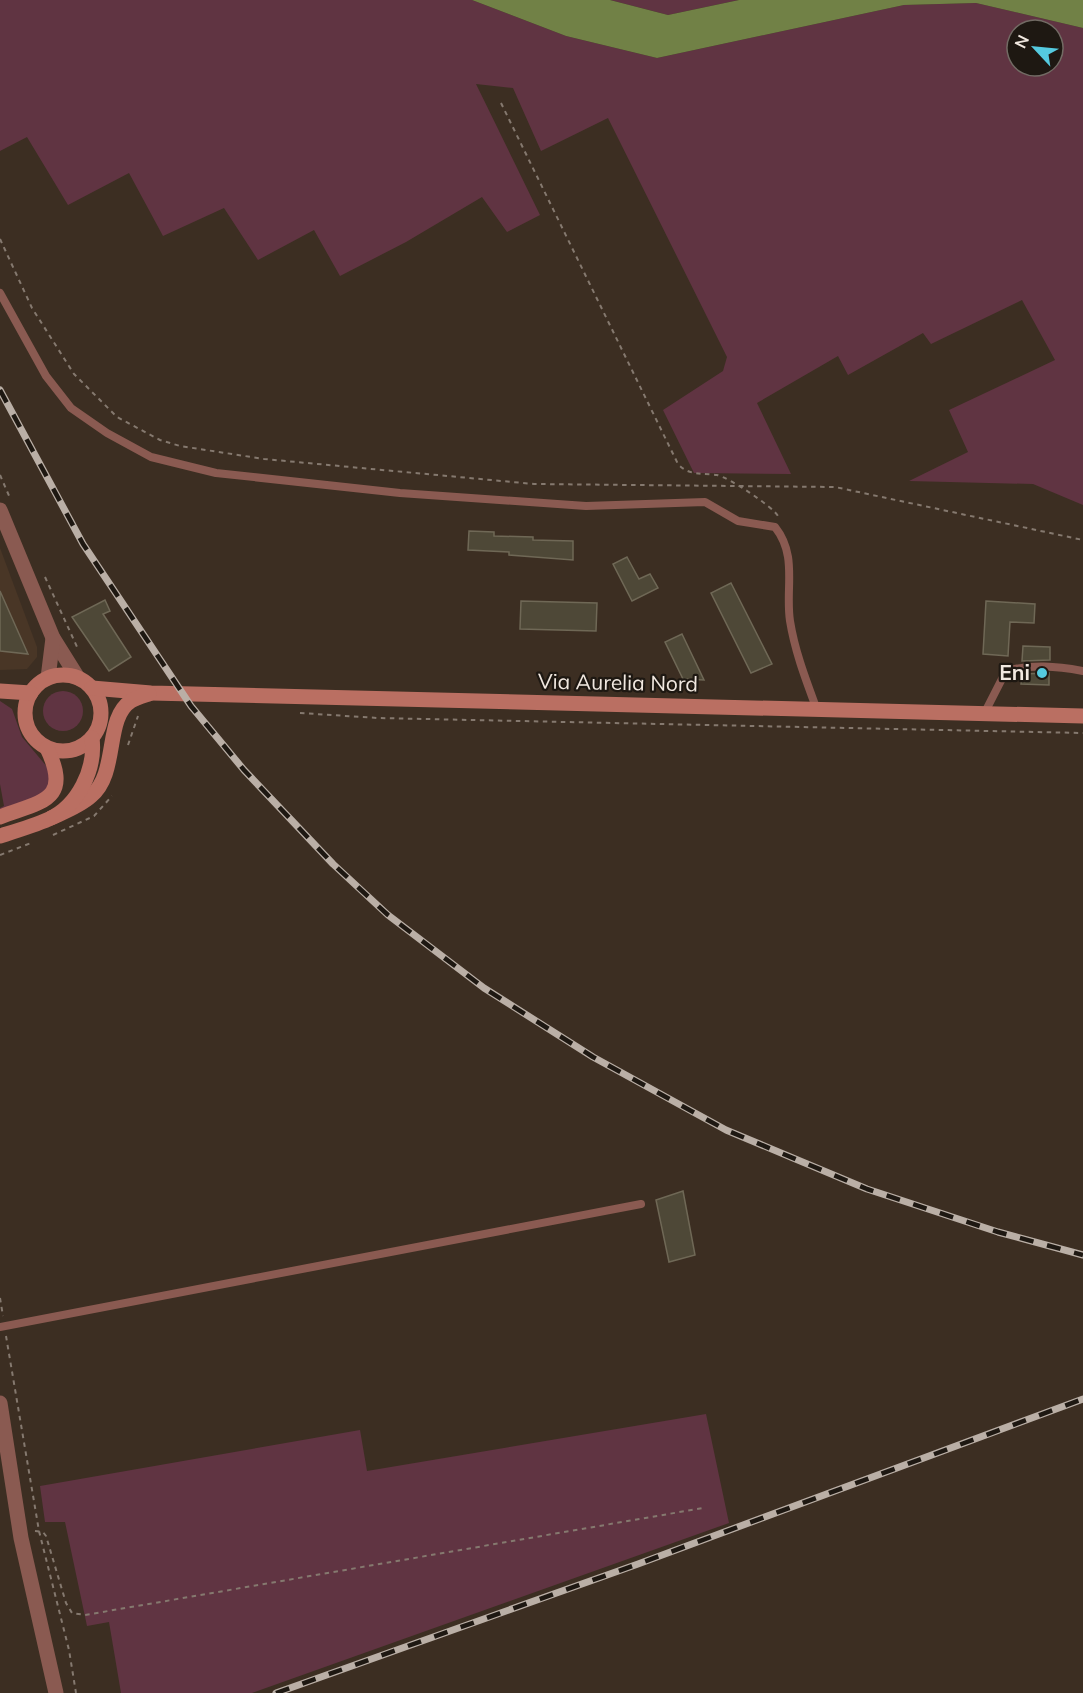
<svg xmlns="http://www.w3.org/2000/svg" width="1083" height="1693" viewBox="0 0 1083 1693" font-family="Mulish,sans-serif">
  <rect width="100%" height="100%" fill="#3c2e22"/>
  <path fill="#493626" d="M0,548L37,647V657L27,669L0,670Z"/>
  <g fill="#603442" fill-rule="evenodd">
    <path d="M0,0H472L566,36L657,58L904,5L976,3L1083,28V505L1033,484L909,481L968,452L949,410L1055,360L1022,300L931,344L923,333L848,375L838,356L757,403L791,474L694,473L663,410L723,371L727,357L608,118L541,151L513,88L476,84L540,215L507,232L482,197L406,242L340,276L314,230L258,260L224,208L163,236L129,173L68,205L27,137L0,151ZM1017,30H1053V66H1017Z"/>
    <path d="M610,0H739L668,15Z"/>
    <circle cx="63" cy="711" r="20"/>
    <path d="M0,701L12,709L22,737L48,768L50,780L45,793L0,812V808L4,806L0,784Z"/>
    <path d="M706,1414L729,1523L252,1693H121L109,1622L87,1626L65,1522H45L40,1486L360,1430L367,1471Z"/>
  </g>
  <path fill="#718146" d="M472,0H610L668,15L739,0H1083V28L976,3L904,5L657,58L566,36Z"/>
  <g fill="#4e4837" stroke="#6f6856" stroke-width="1.5">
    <path d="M469,531L494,532V536L533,537V540L573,541V560L509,555V552L468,550Z"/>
    <path d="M627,557L639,579L650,574L658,588L632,601L613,564Z"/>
    <path d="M731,583L772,664L751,673L711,593Z"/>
    <path d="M0,591L28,654L0,651Z"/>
    <path d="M105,600L110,611L103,614L131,657L109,671L72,617Z"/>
    <path d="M521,601L597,603L596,631L520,629Z"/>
    <path d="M986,601L1035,604L1034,623L1010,622L1008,656L983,654Z"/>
    <path d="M682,634L704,680L683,679L665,642Z"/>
    <path d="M1023,646L1050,647V660L1022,661Z"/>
    <path d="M1049,673V685L1021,684L1022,674Z"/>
    <path d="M683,1191L695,1255L669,1262L656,1200Z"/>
  </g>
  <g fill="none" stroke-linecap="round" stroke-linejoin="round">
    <g stroke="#85796f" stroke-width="2" stroke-dasharray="4.5 4.5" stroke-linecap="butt">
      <path d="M501,103L678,464C689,476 702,473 717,475C728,477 772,506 778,516"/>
      <path d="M0,239L32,308L74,374L117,417L160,440L180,446L264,459L534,484L835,487L1083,540"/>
      <path d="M0,475L10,498"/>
      <path d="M45,577L78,649"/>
      <path d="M300,713L378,718L1083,733"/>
      <path d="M128,745L138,716"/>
      <path d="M53,835L94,816L112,796"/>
      <path d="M0,855L31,843"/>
      <path d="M0,1298L3,1316"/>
      <path d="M6,1336L39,1531L69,1650L76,1693"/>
      <path d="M35,1531L43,1532L46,1536L66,1603L72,1613L85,1615L703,1508"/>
    </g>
    <g stroke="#8a5a51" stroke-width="8">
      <path d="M0,293L46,376L71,408L107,433L151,457L216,473L400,493L586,506L705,502L738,521L775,527C798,556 785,588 790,621C795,652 806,680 817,710"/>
      <path d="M984,714L1006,671C1032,664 1056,666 1083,671"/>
      <path d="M0,1327L641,1204"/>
    </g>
    <g stroke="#8a5a51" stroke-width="15">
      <path d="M0,510L53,638L78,678"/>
      <path d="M48,678L53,638"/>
    </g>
    <path stroke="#8a5a51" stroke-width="15" d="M0,1403L21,1538L56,1693"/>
    <g stroke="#ba6f62" stroke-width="15">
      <circle cx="63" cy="713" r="38"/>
      <path d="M92,688L151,693L1083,716"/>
      <path d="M0,691L31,693"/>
      <path d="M0,817C42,801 72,801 47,748"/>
      <path d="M51,818C64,812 80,806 91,796C119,773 104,718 131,701C136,698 143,696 149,694"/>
      <path d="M0,836C16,831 33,826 49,819C78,806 96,769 92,738"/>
    </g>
    <g stroke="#baafa6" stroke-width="7">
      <g id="rail">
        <path d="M0,390L83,544L191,706L244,770L333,864L388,915L484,988L593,1057L726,1130L867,1189L998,1232L1083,1255"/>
        <path d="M276,1693L638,1564L1083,1399"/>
      </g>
    </g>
    <use href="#rail" stroke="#1e1812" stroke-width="4.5" stroke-dasharray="14" stroke-linecap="butt"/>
  </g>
  <circle fill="#55cadf" stroke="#1e1812" stroke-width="2" cx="1042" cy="673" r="6"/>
  <g text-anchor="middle" stroke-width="4.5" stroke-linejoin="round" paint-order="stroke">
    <g font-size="21" font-weight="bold" fill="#f1e8e0" stroke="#1e1812" text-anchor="end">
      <text x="1030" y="680">Eni</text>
    </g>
    <g font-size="21" fill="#f1e8e0" stroke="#1e1812">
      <text transform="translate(618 683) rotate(1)" y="7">Via Aurelia Nord</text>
    </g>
  </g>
  <g transform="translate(1035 48) rotate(296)"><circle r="28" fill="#1e1812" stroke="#726b64" stroke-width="1.5"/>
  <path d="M0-4.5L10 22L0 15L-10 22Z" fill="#55cadf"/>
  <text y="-9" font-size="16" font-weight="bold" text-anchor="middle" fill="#f1e8e0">N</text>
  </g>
</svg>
